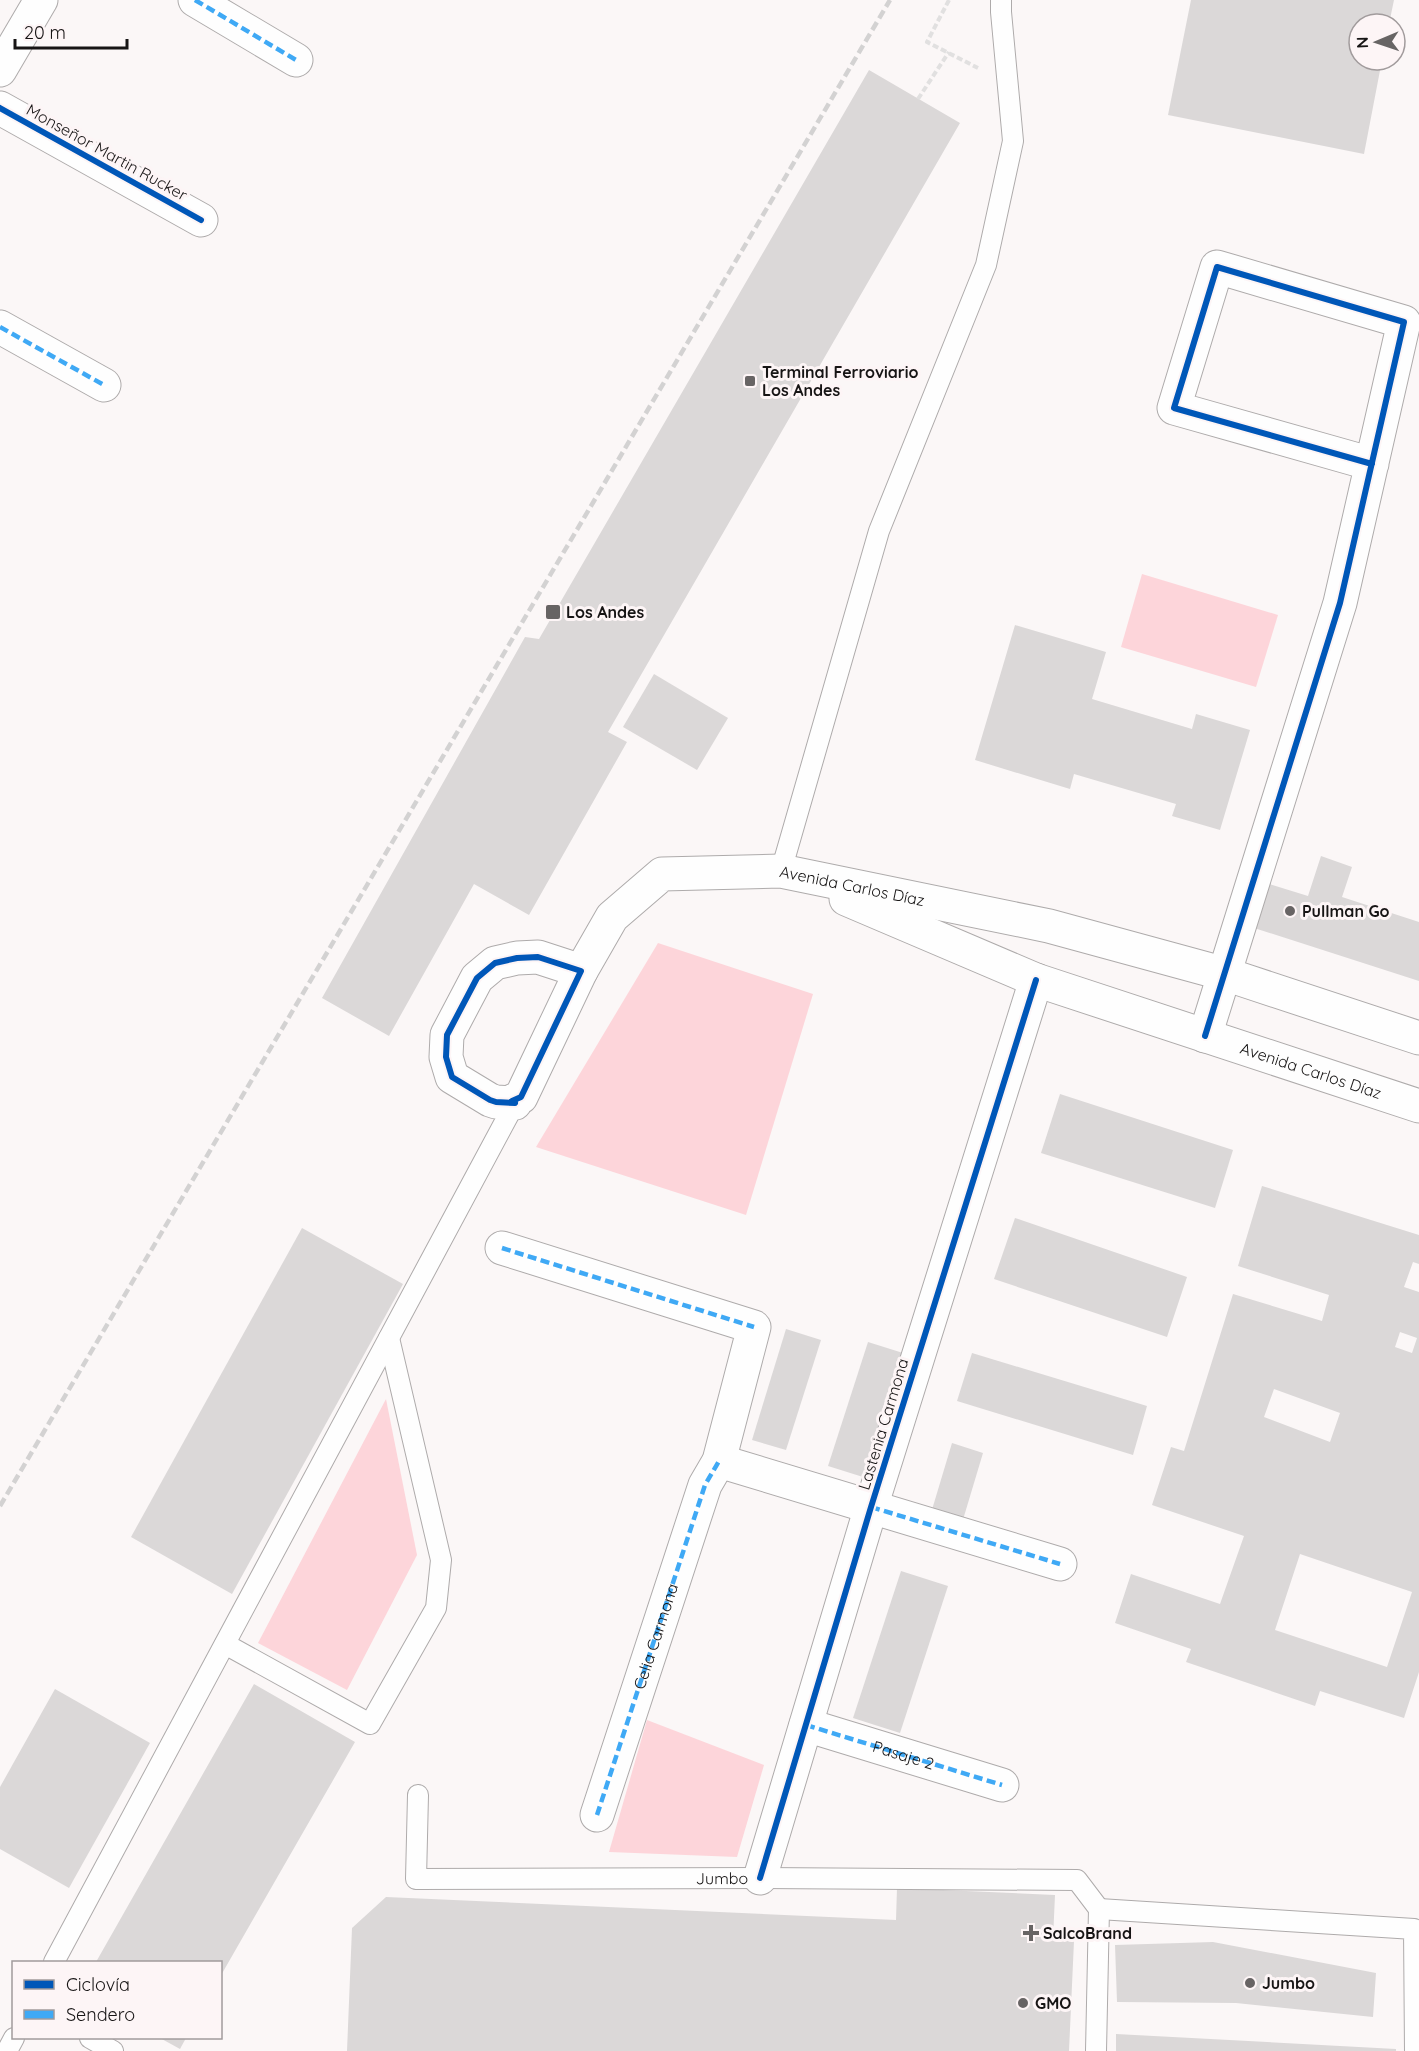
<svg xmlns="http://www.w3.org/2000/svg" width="1419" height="2051" viewBox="0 0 1419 2051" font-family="Quicksand,sans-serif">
  <rect width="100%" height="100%" fill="#fbf7f7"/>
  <g fill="#fdd5da">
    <path d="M1142,574L1278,615L1256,687L1121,647Z"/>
    <path d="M658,943L813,994L746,1215L536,1147Z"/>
    <path d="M386,1399L417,1555L347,1690L258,1643Z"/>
    <path d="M647,1720L764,1765L737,1857L609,1852Z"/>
  </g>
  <g fill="#dbd8d8" fill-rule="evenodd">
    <path d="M1191,0H1394L1389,24H1359V60H1382L1364,154L1168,115Z"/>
    <path d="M869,70L960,123L608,732L627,742L529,915L474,884L389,1036L322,998L525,637L539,639Z"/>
    <path d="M1015,625L1106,652L1092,699L1192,729L1196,714L1250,730L1220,830L1172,816L1176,804L1074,774L1070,789L975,760Z"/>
    <path d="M654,674L728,718L697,770L623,727Z"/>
    <path d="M1321,856L1352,867L1342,897L1419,922V981L1251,927L1266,883L1308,896Z"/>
    <path d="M1060,1094L1233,1150L1215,1208L1041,1153Z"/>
    <path d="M1262,1186L1419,1235V1264L1413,1262L1404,1287L1419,1292V1672L1404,1718L1320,1691L1315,1706L1186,1662L1191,1649L1115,1623L1131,1574L1220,1604L1244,1536L1152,1505L1171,1447L1184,1451L1233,1294L1322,1321L1329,1295L1238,1266ZM1400,1332L1417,1338L1412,1353L1395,1347ZM1274,1389L1340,1413L1330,1442L1264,1417ZM1300,1554L1412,1592L1387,1667L1275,1630Z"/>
    <path d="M1015,1218L1187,1277L1167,1337L994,1279Z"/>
    <path d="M302,1228L403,1284L232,1594L131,1537Z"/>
    <path d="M786,1329L821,1340L786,1450L752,1440Z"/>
    <path d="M868,1342L903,1353L863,1477L828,1466Z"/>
    <path d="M972,1353L1147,1406L1133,1455L957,1401Z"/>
    <path d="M952,1443L983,1453L962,1523L931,1513Z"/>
    <path d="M901,1571L948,1586L900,1733L853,1718Z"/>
    <path d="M254,1684L355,1742L220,1977V1962H96Z"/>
    <path d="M55,1689L150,1743L69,1888L0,1849V1787Z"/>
    <path d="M897,1888L1055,1895L1053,1939L1074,1941L1069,2051H347L352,1928L386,1897L896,1920Z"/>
    <path d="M1213,1942L1376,1973L1373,2017L1236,2003L1117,2002L1115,1945Z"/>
    <path d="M1116,2034L1396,2049V2051H1116Z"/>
    <path d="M160,2038H186L180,2049Z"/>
  </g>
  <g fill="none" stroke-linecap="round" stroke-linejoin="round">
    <g stroke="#aeabab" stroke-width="22">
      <g id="lane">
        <path d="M781,871L879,531L986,265L1013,141L1001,12V0"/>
        <path d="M225,1644L370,1724L436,1608L441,1560L389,1338"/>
        <path id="s1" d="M418,1795L416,1879L760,1878L1077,1880L1099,1909L1096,2051"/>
        <path d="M1099,1909L1414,1929L1415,2051"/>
        <path d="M54,1962L515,1103"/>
        <path d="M90,2038L113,2051"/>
        <path d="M7,2051L14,2038"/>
      </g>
    </g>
    <g stroke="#aeabab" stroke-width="35">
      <g id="street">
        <path d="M195,0L296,60"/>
        <path d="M0,70L41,0"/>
        <path d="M0,108L201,220"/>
        <path d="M0,327L104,385"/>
        <path id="s2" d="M846,899L1036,980L1419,1106"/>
        <path d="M538,957L581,971L521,1097L512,1101L515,1103L496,1102L490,1100L452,1077L446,1057L447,1035L477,978L495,963L517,958Z"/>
        <path id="s3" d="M581,971L612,917L662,874L781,871L1049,926L1225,974L1419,1038"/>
        <path d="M1205,1036L1340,603L1404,322L1217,267L1174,408L1372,464"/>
        <path d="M502,1248L754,1327L719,1461L705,1485L597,1815"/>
        <path d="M719,1461L1060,1564"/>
        <path id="s4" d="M806,1725L1002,1785"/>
        <path d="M760,1878L871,1507L1036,980"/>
      </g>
    </g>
    <g stroke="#e1e0e0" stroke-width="4" stroke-dasharray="6 3" stroke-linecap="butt">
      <path d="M949,0L927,42L978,68"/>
      <path d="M918,99L949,52"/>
    </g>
    <use href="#lane" stroke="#fefefe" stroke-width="20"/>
    <use href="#street" stroke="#fefefe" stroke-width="33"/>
    <path stroke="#d3d2d2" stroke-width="4.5" stroke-dasharray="9 4.5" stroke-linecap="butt" d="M0,1506L890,0"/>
    <g stroke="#3fa9f5" stroke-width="4.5" stroke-dasharray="9 4.5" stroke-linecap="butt">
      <path d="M195,0L296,60"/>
      <path d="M0,327L104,385"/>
      <path d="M502,1248L754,1327"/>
      <path d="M871,1507L1060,1564"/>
      <path d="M806,1725L1002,1785"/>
      <path id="s5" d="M597,1815L705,1485L719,1461"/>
    </g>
    <g stroke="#fdf5f6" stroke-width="10">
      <g id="cycleway">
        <path d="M0,108L201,220"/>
        <path d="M538,957L581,971L521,1097L512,1101L515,1103L496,1102L490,1100L452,1077L446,1057L447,1035L477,978L495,963L517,958Z"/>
        <path d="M1205,1036L1340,603L1404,322L1217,267L1174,408L1372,464"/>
        <path d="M760,1878L871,1507L1036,980"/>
      </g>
    </g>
    <use href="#cycleway" stroke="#0057b8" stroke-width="6"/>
  </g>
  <g fill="#676464" stroke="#fdf5f6" stroke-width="2">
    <rect x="744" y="375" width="12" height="12" rx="3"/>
    <rect x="545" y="604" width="16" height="16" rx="3"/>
    <circle cx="1290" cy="911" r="6"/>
    <path d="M1028 1924h6v6h6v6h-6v6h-6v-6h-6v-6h6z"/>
    <circle cx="1250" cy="1983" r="6"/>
    <circle cx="1023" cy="2003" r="6"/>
  </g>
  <g text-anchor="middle" stroke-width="6" stroke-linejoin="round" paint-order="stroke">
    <g font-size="16" fill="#171515" stroke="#fdf5f6">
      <text transform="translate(107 152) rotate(29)" y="6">Monseñor Martin Rucker</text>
      <text dy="6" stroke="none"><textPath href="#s3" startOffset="320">Avenida Carlos Díaz</textPath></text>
      <text dy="6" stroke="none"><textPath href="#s2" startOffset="496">Avenida Carlos Díaz</textPath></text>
      <text transform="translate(883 1424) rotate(-73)" y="6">Lastenia Carmona</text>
      <text dy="6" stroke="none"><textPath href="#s5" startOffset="188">Celia Carmona</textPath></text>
      <text dy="6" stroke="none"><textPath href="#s4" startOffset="102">Pasaje 2</textPath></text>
      <text dy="6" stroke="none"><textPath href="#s1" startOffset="390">Jumbo</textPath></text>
    </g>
    <g font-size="16" font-weight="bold" fill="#171515" stroke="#fdf5f6" text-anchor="start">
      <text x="762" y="378">Terminal Ferroviario<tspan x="762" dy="18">Los Andes</tspan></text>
      <text x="566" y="618">Los Andes</text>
      <text x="1302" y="917">Pullman Go</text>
      <text x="1043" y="1939">SalcoBrand</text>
      <text x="1262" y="1989">Jumbo</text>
      <text x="1035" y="2009">GMO</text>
    </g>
  </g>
  <rect x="12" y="1961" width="210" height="78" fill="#fdf5f6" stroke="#a19b9c" stroke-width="1.5"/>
  <rect x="24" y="1980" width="30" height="9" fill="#0057b8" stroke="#a19b9c" stroke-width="1.5"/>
  <text x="66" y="1991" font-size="18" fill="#171515">Ciclovía</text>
  <rect x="24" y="2010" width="30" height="9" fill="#3fa9f5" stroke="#a19b9c" stroke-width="1.5"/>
  <text x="66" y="2021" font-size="18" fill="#171515">Sendero</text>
  <g transform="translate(1377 42) rotate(268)"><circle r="28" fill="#fdf5f6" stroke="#a19b9c" stroke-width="1.5"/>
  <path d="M0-4.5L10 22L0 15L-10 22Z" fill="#676464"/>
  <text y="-9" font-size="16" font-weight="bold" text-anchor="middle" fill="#171515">N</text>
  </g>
  <path d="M15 39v9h112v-9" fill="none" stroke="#171515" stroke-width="3"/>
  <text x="24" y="39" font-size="18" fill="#171515" stroke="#fdf5f6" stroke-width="4.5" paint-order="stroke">20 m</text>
</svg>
